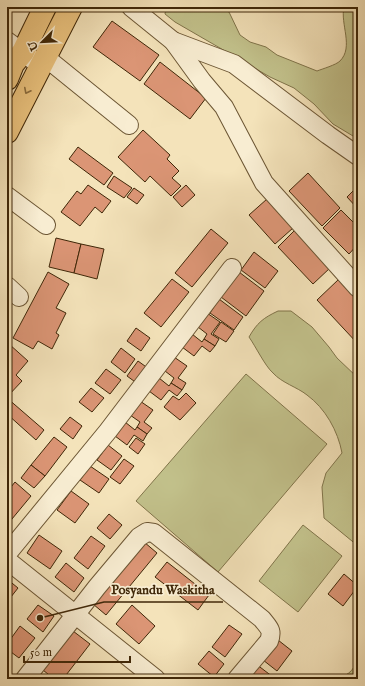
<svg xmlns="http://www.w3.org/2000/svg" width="365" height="686" viewBox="0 0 365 686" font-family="'IM FELL English',serif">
  <rect width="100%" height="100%" fill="#f4e3ba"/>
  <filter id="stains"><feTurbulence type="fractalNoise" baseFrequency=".005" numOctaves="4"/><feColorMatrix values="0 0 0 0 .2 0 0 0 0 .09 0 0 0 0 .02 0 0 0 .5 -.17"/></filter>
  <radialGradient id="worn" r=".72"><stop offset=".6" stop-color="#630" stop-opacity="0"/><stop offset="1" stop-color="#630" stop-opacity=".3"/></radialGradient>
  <g fill="#c2c18b" stroke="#80744a">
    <path d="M166,7H219L229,12L240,35L250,42L266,47L277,55L317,71C322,69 336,65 340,61C354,47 340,24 344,7H358V139L333,124L314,104L294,88L270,77L175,22L165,14Z"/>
    <path d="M278,311H291L312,327L329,347L337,358L358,378V546L324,518L322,487L326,473L342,453C338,431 325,408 307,395C297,387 282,383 273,373C265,366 256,347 249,337C257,323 263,318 278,311Z"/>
    <path d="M246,374L327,444L218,572L136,501Z"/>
    <path d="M303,525L342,556L298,612L259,581Z"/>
    <path d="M358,655V679H337C350,674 355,670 358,655Z"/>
  </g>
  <g fill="#db9575" stroke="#3f2708">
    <path d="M112,21L159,55L140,81L93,47Z"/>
    <path d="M160,62L206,98L190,119L144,84Z"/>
    <path d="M143,130L170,155L167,159L179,171L172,178L181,186L171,196L150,176L145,182L118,157Z"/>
    <path d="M78,147L113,173L104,185L69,159Z"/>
    <path d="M308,173L340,208L322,226L289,191Z"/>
    <path d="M114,176L132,188L124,198L107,187Z"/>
    <path d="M88,185L111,201L102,213L95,207L80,226L61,212L77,191L81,194Z"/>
    <path d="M186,185L195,195L182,207L173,197Z"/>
    <path d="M358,186V209L347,197Z"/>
    <path d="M134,188L144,195L137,204L127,197Z"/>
    <path d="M267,199L293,228L275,244L249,215Z"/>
    <path d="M341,210L358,227V244L349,254L323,228Z"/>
    <path d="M211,229L228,243L192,287L175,273Z"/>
    <path d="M296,229L331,267L313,284L278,247Z"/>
    <path d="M56,238L81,244L74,273L49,267Z"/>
    <path d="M81,244L104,249L97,279L74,273Z"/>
    <path d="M254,252L278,271L265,288L241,270Z"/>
    <path d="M48,272L69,284L56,308L66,313L56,333L59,335L52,349L38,341L33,349L13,338Z"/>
    <path d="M239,272L264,291L246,316L221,297Z"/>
    <path d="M172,279L189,292L161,327L144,313Z"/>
    <path d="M339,279L358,299V344L317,300Z"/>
    <path d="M219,299L243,317L234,330L210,313Z"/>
    <path d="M207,313L220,322L211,334L219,339L215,346L204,339L207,334L198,327Z"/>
    <path d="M221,322L234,331L226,342L213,334Z"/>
    <path d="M136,328L150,338L141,351L127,341Z"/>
    <path d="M192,334L202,342L204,339L215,346L210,352L202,346L194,356L182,347Z"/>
    <path d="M9,344L28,361L16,375L22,381L7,397V346Z"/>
    <path d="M121,348L135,359L125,373L111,362Z"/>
    <path d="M174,357L187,366L178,378L186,383L182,390L171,383L174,378L165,371Z"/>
    <path d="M138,361L149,369L138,384L127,376Z"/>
    <path d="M106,369L121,380L110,394L95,383Z"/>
    <path d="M159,378L169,386L171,383L182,390L177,396L169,390L161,400L149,391Z"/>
    <path d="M91,388L104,398L92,412L79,402Z"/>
    <path d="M186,393L196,403L180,420L164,407L173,396L179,400Z"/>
    <path d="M7,398L44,430L36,440L7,414Z"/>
    <path d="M140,401L153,410L144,422L152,428L147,434L137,427L140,422L130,415Z"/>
    <path d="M70,417L82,426L73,439L60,429Z"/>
    <path d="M125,422L135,430L137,427L147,434L143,441L134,435L127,445L115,436Z"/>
    <path d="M54,437L67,447L45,476L31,465Z"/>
    <path d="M136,438L145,444L138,454L129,447Z"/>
    <path d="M108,445L122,456L111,470L97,460Z"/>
    <path d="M124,459L134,466L120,484L110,477Z"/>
    <path d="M31,465L45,476L34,488L21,478Z"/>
    <path d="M90,466L109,479L99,493L80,480Z"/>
    <path d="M15,482L31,496L7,525V492Z"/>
    <path d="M71,491L89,504L75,523L57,510Z"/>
    <path d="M109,514L122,525L110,539L97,528Z"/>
    <path d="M39,535L62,551L50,569L27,553Z"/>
    <path d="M91,536L105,546L88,569L74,558Z"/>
    <path d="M144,542L157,553L106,615L93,604Z"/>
    <path d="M167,562L209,595L198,610L155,577Z"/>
    <path d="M66,563L84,578L74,592L55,577Z"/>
    <path d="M344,574L358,586L343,606L328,594Z"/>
    <path d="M7,579L18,588L7,602Z"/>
    <path d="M38,605L54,616L43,632L27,619Z"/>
    <path d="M132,605L155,626L139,644L116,624Z"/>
    <path d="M229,625L242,634L225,657L212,647Z"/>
    <path d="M20,626L35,638L19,658L7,649V644Z"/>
    <path d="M73,631L90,644L63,679H54L43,670Z"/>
    <path d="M278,640L292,651L277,671L263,660Z"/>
    <path d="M209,651L224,664L214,677L198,664Z"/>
    <path d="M256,664L273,677L272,679H249L246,677Z"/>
  </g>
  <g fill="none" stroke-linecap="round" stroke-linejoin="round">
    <g stroke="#6c5634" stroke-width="20">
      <g id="minor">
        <path d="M131,7L173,41L234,64L328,135L358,156"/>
        <path d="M7,41L33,60"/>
        <path d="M173,41L202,81L224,107L264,183L358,288"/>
        <path d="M45,57L129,125"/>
        <path d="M7,196L46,225"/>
        <path d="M7,286L19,297"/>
        <path d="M7,554L108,431L232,268"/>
        <path d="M7,560L156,679"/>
        <path d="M25,679L97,587L139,537L147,532L154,533L262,619C269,628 273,630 269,641L237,679"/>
      </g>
    </g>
    <g stroke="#3f2708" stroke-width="24">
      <g id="highway">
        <path d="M7,79L13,64L23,52L45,7"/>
        <path d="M7,132L71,7"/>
      </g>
    </g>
    <use href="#minor" stroke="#f8edd2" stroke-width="18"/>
    <use href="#highway" stroke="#eac27d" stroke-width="22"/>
  </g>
  <defs><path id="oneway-chevron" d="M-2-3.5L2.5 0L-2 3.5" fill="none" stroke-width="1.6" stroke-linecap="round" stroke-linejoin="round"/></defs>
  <use stroke="#8c6d3d" href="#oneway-chevron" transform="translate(27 91) rotate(117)"/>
  <path fill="none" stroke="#3f2708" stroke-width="1.5" d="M40 618L104 602H223"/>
  <circle fill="#3f2708" stroke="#f8edd2" stroke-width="1.5" cx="40" cy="618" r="4"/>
  <g font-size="13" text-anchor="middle" font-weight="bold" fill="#3f2708" stroke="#f8edd2" stroke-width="3.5" stroke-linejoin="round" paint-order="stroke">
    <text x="163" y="594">Posyandu Waskitha</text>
  </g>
  <rect width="365" height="686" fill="none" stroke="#f4e3ba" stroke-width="24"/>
  <rect x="8" y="8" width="349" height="670" fill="none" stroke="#3f2708" stroke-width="2"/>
  <rect x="12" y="12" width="341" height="662" fill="none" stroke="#3f2708"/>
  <g transform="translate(42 42) rotate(246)" stroke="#f8edd2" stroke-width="3" paint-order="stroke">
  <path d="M0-3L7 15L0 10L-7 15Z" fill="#3f2708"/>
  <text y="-6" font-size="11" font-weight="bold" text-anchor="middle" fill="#3f2708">U</text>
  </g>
  <path d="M24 656v6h106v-6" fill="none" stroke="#3f2708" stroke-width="2"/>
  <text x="30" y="656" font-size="12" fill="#3f2708" stroke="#f8edd2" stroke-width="3" paint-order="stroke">50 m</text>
  <rect width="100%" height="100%" filter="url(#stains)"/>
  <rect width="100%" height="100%" fill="url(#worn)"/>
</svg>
